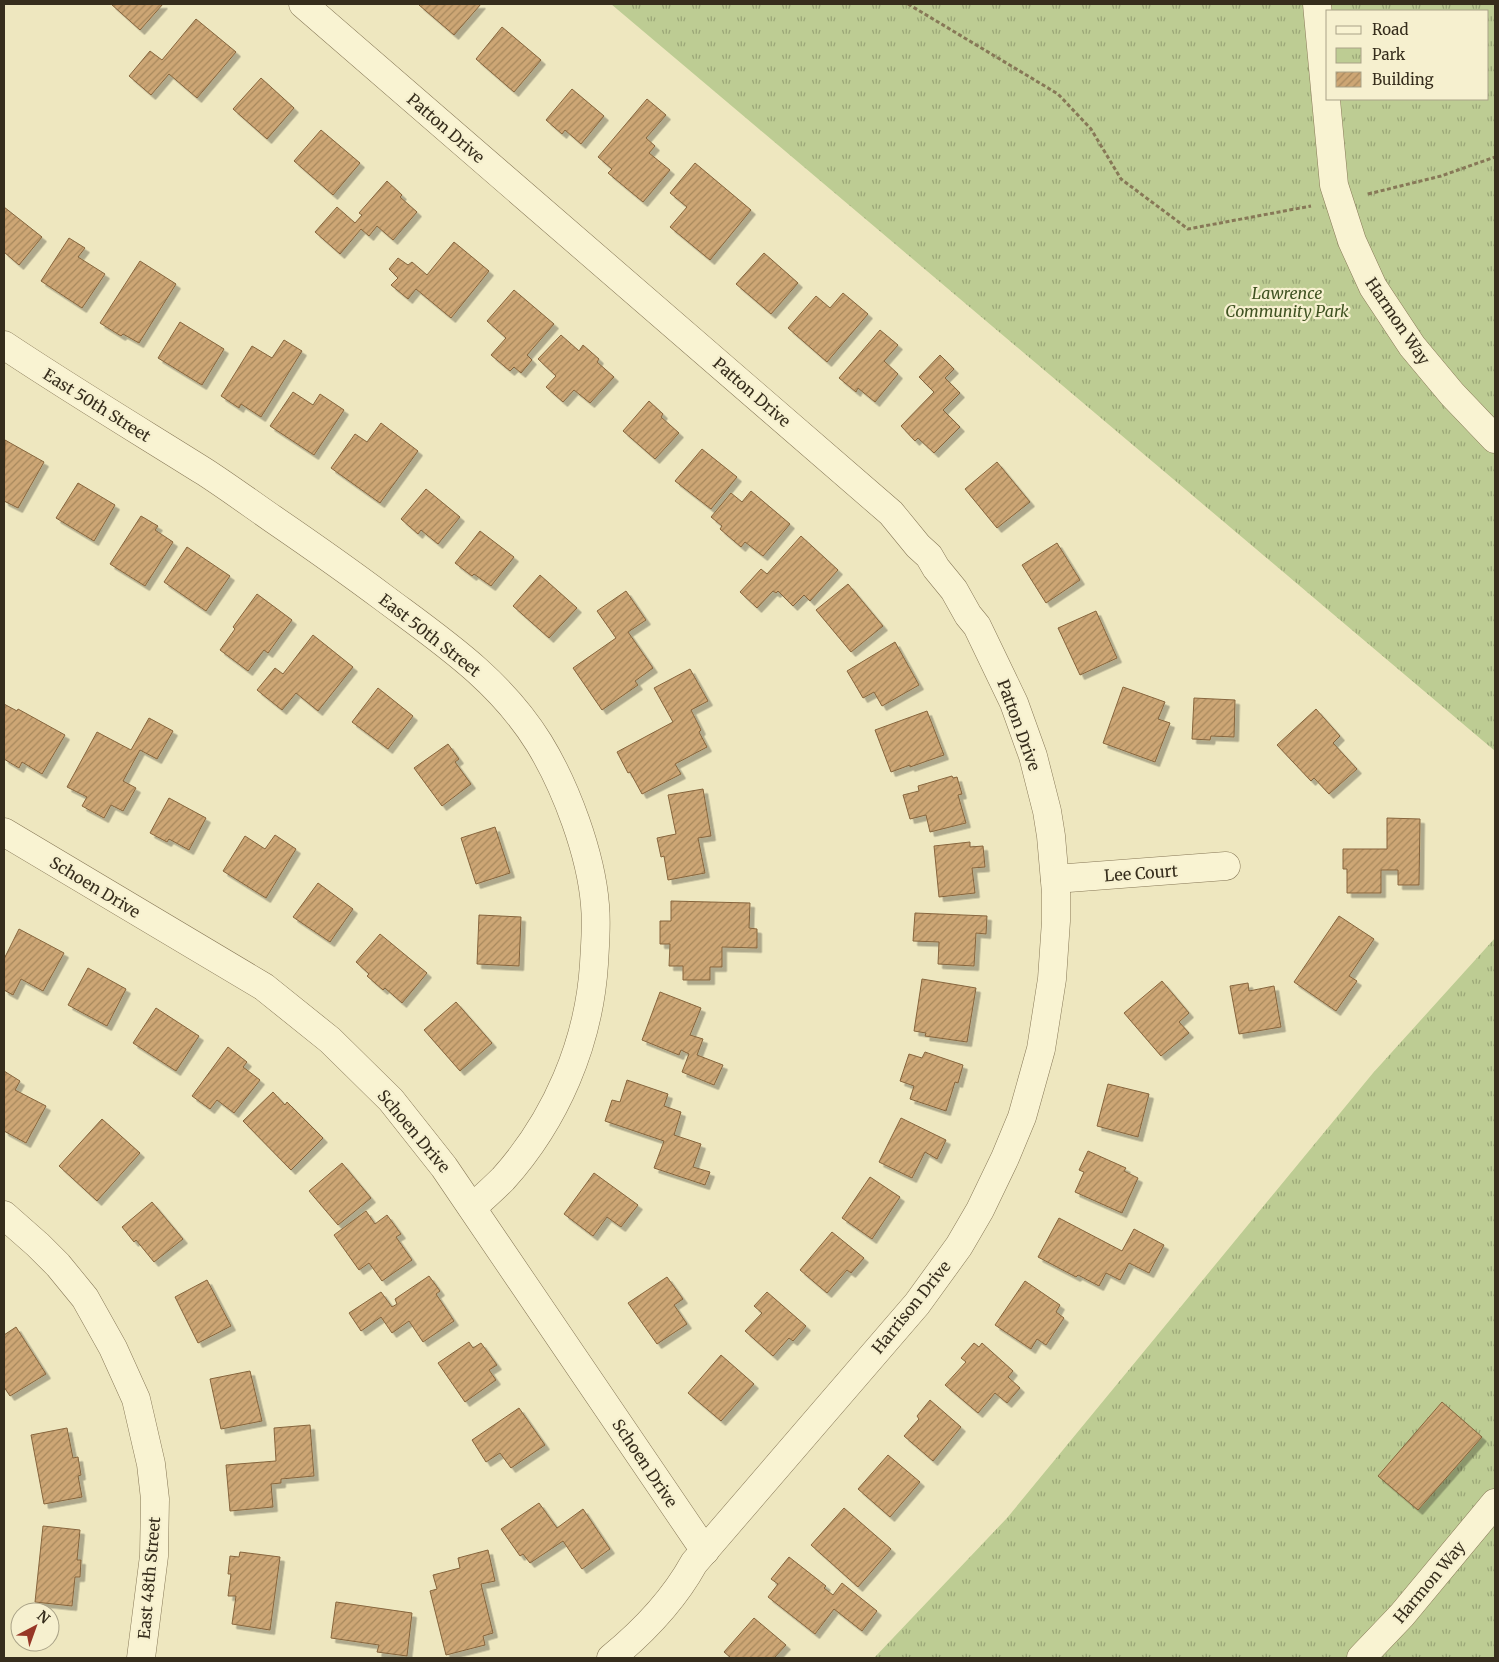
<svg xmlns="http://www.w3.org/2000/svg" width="1499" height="1662" viewBox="0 0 1499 1662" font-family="Merriweather,serif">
  <defs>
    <pattern id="park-tufts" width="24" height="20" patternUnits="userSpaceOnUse" patternTransform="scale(1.25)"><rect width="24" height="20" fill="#bdcc93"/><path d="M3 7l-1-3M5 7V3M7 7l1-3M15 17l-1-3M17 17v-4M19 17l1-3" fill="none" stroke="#9aa677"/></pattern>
    <pattern id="building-hatch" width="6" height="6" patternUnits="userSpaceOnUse" patternTransform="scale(1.25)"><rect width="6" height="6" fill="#cda674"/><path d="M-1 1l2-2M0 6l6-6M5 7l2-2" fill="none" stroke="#a7885e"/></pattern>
    <filter id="shadow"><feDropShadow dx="4.5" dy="4.5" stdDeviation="0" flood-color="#0004"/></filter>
  </defs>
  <rect width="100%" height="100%" fill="#eee7bf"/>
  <g fill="url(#park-tufts)" fill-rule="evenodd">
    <path d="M611,4H1495V751ZM1328,11H1488V99H1328Z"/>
    <path d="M1495,938V1658H874L1007,1518L1373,1073Z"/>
  </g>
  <g fill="url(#building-hatch)" stroke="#86653d" filter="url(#shadow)">
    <path d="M111,4H163L140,30Z"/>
    <path d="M420,4H481L454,35L419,5Z"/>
    <path d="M196,19L236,52L197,98L169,74L151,95L129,76L150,51L162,60Z"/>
    <path d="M502,27L541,60L514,92L476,59Z"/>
    <path d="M261,78L294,108L267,139L233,109Z"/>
    <path d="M572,89L604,116L581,144L565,130L562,134L546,120Z"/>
    <path d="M647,99L666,115L646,138L655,146L649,153L670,170L643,202L608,173L612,169L598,157Z"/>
    <path d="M321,130L360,163L333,195L294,161Z"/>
    <path d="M695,163L751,210L710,260L670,227L687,207L670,193Z"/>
    <path d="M387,181L402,195L400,197L417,212L393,240L377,226L369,236L361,229L340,254L315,232L337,207L355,223L362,215L359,213Z"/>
    <path d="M4,207L42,237L19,265L4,252Z"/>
    <path d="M69,238L85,248L78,257L105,274L82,308L41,281Z"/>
    <path d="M454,242L489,271L451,318L416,289L408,299L391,285L398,278L389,269L398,258L408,265L412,262L427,275Z"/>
    <path d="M764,253L798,283L771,314L736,284Z"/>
    <path d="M140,261L176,284L139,343L123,334L121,336L100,323Z"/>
    <path d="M514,290L554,324L527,355L532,360L521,373L514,367L510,371L491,355L506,338L487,321Z"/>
    <path d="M843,293L868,314L827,362L788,328L816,296L830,308Z"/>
    <path d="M180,322L224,349L202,385L158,358Z"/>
    <path d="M880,330L898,345L884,361L898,374L875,402L858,388L856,392L839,378Z"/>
    <path d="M561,335L579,351L583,345L599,359L597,362L614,377L590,403L574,390L563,402L546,387L556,376L538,359Z"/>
    <path d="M284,340L302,351L261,417L241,404L239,408L221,396L252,346L272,358Z"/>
    <path d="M940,355L954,369L945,378L960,393L943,410L960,427L934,453L918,438L915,441L901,426L934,392L919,377Z"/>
    <path d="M293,392L313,405L320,394L344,410L314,455L270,426Z"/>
    <path d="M649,401L663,414L661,417L679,433L655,459L623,431Z"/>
    <path d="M381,423L418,451L380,503L331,468L355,434L367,442Z"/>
    <path d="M5,440L44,462L18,508L4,501Z"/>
    <path d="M702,449L737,477L711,509L675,481Z"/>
    <path d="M997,462L1030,502L997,528L965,489Z"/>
    <path d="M78,483L115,505L94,541L56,518Z"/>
    <path d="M426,489L460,517L438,544L421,530L418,534L401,519Z"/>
    <path d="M751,491L790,524L763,556L745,542L741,547L720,529L722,526L711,517L731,493L742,502Z"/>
    <path d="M141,516L158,526L155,530L173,542L145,586L110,564Z"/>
    <path d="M480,531L514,557L491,586L474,574L472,576L455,563Z"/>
    <path d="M801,536L838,570L810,601L804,595L793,606L778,591L776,593L773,591L757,608L740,592L761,569L767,574Z"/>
    <path d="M1057,543L1080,580L1046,603L1022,565Z"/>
    <path d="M187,547L230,576L206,611L164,582Z"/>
    <path d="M540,575L577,608L549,638L513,606Z"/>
    <path d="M848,584L883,626L851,652L816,610Z"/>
    <path d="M626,591L646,620L628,632L653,668L635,681L638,685L602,710L573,668L616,638L597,611Z"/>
    <path d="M257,594L292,620L268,653L264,650L248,671L220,650L235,629L233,627Z"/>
    <path d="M1096,611L1117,658L1080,675L1058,628Z"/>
    <path d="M313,635L353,667L318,711L296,693L282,710L257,690L275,668L283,674Z"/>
    <path d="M895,642L919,685L882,706L874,692L863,698L847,671Z"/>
    <path d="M690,669L708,701L691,710L701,730L699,732L707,747L675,764L681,774L642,794L630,772L628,773L617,752L673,722L654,688Z"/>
    <path d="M1123,687L1165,702L1158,719L1170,723L1155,762L1103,743Z"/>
    <path d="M378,688L413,716L388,749L352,722Z"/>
    <path d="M1194,698L1235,700L1234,737L1211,736L1210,740L1192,739Z"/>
    <path d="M4,704L17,711L18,709L65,735L42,774L22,762L19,768L4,759Z"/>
    <path d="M1316,709L1340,736L1333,743L1357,769L1329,794L1314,778L1311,781L1277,745Z"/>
    <path d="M927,711L944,755L910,767V765L891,772L875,730Z"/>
    <path d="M149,718L173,731L157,759L140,750L123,781L136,788L123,811L111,805L104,818L82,806L87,797L67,787L97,732L131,750Z"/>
    <path d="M448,744L459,759L455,762L471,784L442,806L414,768Z"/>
    <path d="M952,776L953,778L957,777L962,794L958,795L966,823L930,832L926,815L910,819L903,795L919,791L918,786Z"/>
    <path d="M703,789L711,836L698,838L705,873L668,880L664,856L661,857L657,838L676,834L668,795Z"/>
    <path d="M169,798L206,818L189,850L169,839L167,842L150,833Z"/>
    <path d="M1387,818L1420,819L1419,885H1398V870H1381V893H1347V869H1343V849H1387Z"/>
    <path d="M495,827L510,873L476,884L461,838Z"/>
    <path d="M275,835L296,849L266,898L223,871L245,836L265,849Z"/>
    <path d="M970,842V847L983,846L985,867L972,868L975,893L939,897L934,846Z"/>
    <path d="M318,883L353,909L330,942L293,917Z"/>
    <path d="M671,901L750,903L749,928L757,929V948L722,947V967H710V980H683V966H669L670,944H660V921H671Z"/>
    <path d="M915,913L987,916L986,934L976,933L974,966L938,964L939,942L913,941Z"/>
    <path d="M479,915L521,917L519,966L477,964Z"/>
    <path d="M1339,916L1374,939L1349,976L1357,981L1336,1011L1294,982Z"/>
    <path d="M19,929L64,953L43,991L21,979L13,995L4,990V959Z"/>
    <path d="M380,934L427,973L402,1003L385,988L383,990L367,976L369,974L356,962Z"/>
    <path d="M88,968L126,989L107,1026L68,1005Z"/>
    <path d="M922,979L976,988L967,1042L925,1036L926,1033L914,1031Z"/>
    <path d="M1162,981L1189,1013L1179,1022L1189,1033L1161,1056L1124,1013Z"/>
    <path d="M1248,983L1249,991L1274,986L1281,1027L1239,1034L1230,986Z"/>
    <path d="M660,992L701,1008L690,1035L703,1039L697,1055L723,1065L714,1085L682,1072L689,1054L681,1050L679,1055L642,1040Z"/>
    <path d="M456,1002L492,1043L460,1071L424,1030Z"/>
    <path d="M156,1008L199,1036L176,1071L133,1043Z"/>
    <path d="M228,1047L247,1062L243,1067L260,1080L234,1113L217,1100L210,1109L192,1096Z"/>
    <path d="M925,1052L963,1065L958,1083L955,1082L946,1111L910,1099L914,1086L900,1081L909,1054L922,1058Z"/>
    <path d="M4,1071L20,1081L15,1090L46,1106L26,1143L4,1131Z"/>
    <path d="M627,1080L668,1094L664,1106L681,1112L674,1135L701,1144L693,1167L710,1172L705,1185L654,1168L664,1141L605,1121L612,1100L620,1102Z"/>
    <path d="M1108,1084L1149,1094L1138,1137L1097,1126Z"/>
    <path d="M273,1092L285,1105L287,1102L323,1138L291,1170L243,1121Z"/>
    <path d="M901,1118L946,1140L937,1159L925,1152L912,1178L879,1162Z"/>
    <path d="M102,1119L140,1153L97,1201L59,1166Z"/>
    <path d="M1088,1151L1126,1168L1124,1171L1138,1178L1122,1213L1075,1192L1084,1172L1079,1170Z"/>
    <path d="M342,1163L371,1198L338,1225L309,1191Z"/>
    <path d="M594,1173L638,1205L621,1227L607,1217L593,1236L564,1214Z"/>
    <path d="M870,1177L900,1197L872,1239L842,1218Z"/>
    <path d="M152,1202L183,1239L154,1262L136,1240L134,1242L122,1227Z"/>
    <path d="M366,1211L375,1224L387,1215L401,1234L396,1237L412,1260L382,1281L369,1263L359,1270L334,1235Z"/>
    <path d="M1059,1218L1122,1251L1134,1229L1164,1245L1149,1273L1129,1263L1120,1280L1106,1273L1099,1286L1078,1275L1076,1277L1038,1257Z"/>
    <path d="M832,1232L864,1258L851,1273L847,1270L827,1293L800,1270Z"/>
    <path d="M429,1276L440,1291L436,1294L454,1321L423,1342L409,1321L392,1333L381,1317L361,1331L349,1313L381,1292L392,1307L397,1304L395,1299Z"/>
    <path d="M667,1277L683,1299L674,1305L687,1324L657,1344L628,1303Z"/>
    <path d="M207,1280L231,1326L198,1343L175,1297Z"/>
    <path d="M1025,1281L1060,1305L1056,1312L1064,1318L1046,1345L1037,1339L1031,1349L995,1325Z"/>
    <path d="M767,1292L806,1326L793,1341L789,1338L773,1356L745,1331L762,1313L754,1306Z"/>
    <path d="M16,1327L46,1374L10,1396L4,1387V1335Z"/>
    <path d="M469,1342L473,1348L481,1343L497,1365L489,1370L496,1380L465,1402L438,1363Z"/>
    <path d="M974,1343L979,1347L982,1343L1013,1371L1008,1377L1020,1388L1007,1403L995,1393L978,1413L945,1385L966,1362L961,1358Z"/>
    <path d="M721,1355L754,1384L721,1421L688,1393Z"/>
    <path d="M250,1371L262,1421L221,1429L210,1379Z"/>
    <path d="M930,1400L961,1427L933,1461L904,1436L919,1419L917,1416Z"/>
    <path d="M1442,1402L1482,1437L1418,1510L1378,1476Z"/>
    <path d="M519,1408L545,1445L511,1468L500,1453L486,1462L472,1440Z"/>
    <path d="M310,1425L314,1476L281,1479V1483L271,1484L273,1507L230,1511L226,1465L276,1461L274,1428Z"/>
    <path d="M67,1428L73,1458L78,1457L81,1475L78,1476L82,1497L44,1504L31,1435Z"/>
    <path d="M888,1455L920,1482L890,1517L858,1489Z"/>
    <path d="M539,1503L557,1528L583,1509L610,1549L582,1569L563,1541L530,1563L523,1554L520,1556L501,1529Z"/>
    <path d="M844,1508L891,1549L858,1587L811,1545Z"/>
    <path d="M43,1526L80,1530L77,1560H81L80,1577H75L72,1606L35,1602Z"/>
    <path d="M488,1550L495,1581L481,1584L493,1633L483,1636L485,1645L446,1655L430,1591L437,1589L433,1575L460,1568L458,1558Z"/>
    <path d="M240,1552L280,1557L270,1630L232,1624L236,1596H228L231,1574H228L230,1556L239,1557Z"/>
    <path d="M789,1557L826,1586L824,1588L833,1595L842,1583L877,1611L862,1631L834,1609L815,1634L768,1597L778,1584L771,1579Z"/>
    <path d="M336,1602L412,1613L407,1656L377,1652L379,1645L331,1638Z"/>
    <path d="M754,1618L786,1645L774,1658H731L724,1652Z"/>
  </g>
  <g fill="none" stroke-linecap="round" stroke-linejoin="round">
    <g stroke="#877857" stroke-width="29">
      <g id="minor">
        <path d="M303,4L891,513L918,546L929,556L936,568L954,590L968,615L977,626L1014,703L1033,756L1047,811L1051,836L1056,893V921L1052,979L1041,1049L1022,1117L1005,1158L980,1210L959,1246L917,1304L694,1563C673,1601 644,1631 611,1658"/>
        <path d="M1317,4L1334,185L1352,241L1373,287L1412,346L1452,394L1495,439"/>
        <path d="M4,345C70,389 138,430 205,472C228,487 250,503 273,519C311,545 348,571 384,598C443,642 500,680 539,743C566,787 591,854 595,905C597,925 595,944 594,964C589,1043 556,1120 503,1179C493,1189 483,1198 473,1207"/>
        <path d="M4,832L264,987L330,1040L391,1100L444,1167L705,1551"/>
        <path d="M1055,879L1226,866"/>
        <path d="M4,1215L38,1245L58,1265L85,1298L113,1348L136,1399L151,1464L155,1499L154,1556L141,1658"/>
        <path d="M1361,1658L1402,1615L1495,1503"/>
      </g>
    </g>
    <g stroke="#877857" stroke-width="3" stroke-dasharray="4 2.5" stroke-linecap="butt">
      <path d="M908,4L1058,94L1091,129L1121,179L1188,229L1311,206"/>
      <path d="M1368,194L1441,176L1495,157"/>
    </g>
    <use href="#minor" stroke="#f9f3d2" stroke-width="28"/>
  </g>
  <g text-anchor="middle" stroke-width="4.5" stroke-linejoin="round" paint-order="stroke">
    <g font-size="16" fill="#362d1c" stroke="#f6f0cf">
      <text transform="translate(446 128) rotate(41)" y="6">Patton Drive</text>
      <text transform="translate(1398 321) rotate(56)" y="6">Harmon Way</text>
      <text transform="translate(752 392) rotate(41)" y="6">Patton Drive</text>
      <text transform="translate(97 405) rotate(32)" y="6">East 50th Street</text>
      <text transform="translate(430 635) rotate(38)" y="6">East 50th Street</text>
      <text transform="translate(1019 725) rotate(70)" y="6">Patton Drive</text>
      <text transform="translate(1141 873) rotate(-4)" y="6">Lee Court</text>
      <text transform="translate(95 887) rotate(31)" y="6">Schoen Drive</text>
      <text transform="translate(414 1131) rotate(50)" y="6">Schoen Drive</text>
      <text transform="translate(911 1307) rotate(-51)" y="6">Harrison Drive</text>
      <text transform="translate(645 1463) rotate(56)" y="6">Schoen Drive</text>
      <text transform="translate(149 1578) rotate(-85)" y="6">East 48th Street</text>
      <text transform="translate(1429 1582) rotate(-50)" y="6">Harmon Way</text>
    </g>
    <g font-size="16" font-style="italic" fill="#405322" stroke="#f6f0cf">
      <text x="1287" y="299">Lawrence<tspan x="1287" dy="18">Community Park</tspan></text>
    </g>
  </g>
  <rect width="1499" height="1662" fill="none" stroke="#362d1c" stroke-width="10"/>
  <rect x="1326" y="10" width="162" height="90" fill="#f6f0cf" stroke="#a9a287"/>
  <rect x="1336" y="26" width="25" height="8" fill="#f9f3d2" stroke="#a9a287"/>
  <text x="1372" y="35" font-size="15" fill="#362d1c">Road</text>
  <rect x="1336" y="48" width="25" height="15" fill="url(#park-tufts)" stroke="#a9a287"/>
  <text x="1372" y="60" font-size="15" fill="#362d1c">Park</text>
  <rect x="1336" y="72" width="25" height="15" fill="url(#building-hatch)" stroke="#a9a287"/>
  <text x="1372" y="85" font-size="15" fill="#362d1c">Building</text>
  <g transform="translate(35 1627) rotate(41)"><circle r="24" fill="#f6f0cf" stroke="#a9a287"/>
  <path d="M0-4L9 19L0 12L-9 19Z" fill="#973626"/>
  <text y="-8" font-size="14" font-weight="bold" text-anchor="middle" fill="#362d1c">N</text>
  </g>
</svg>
